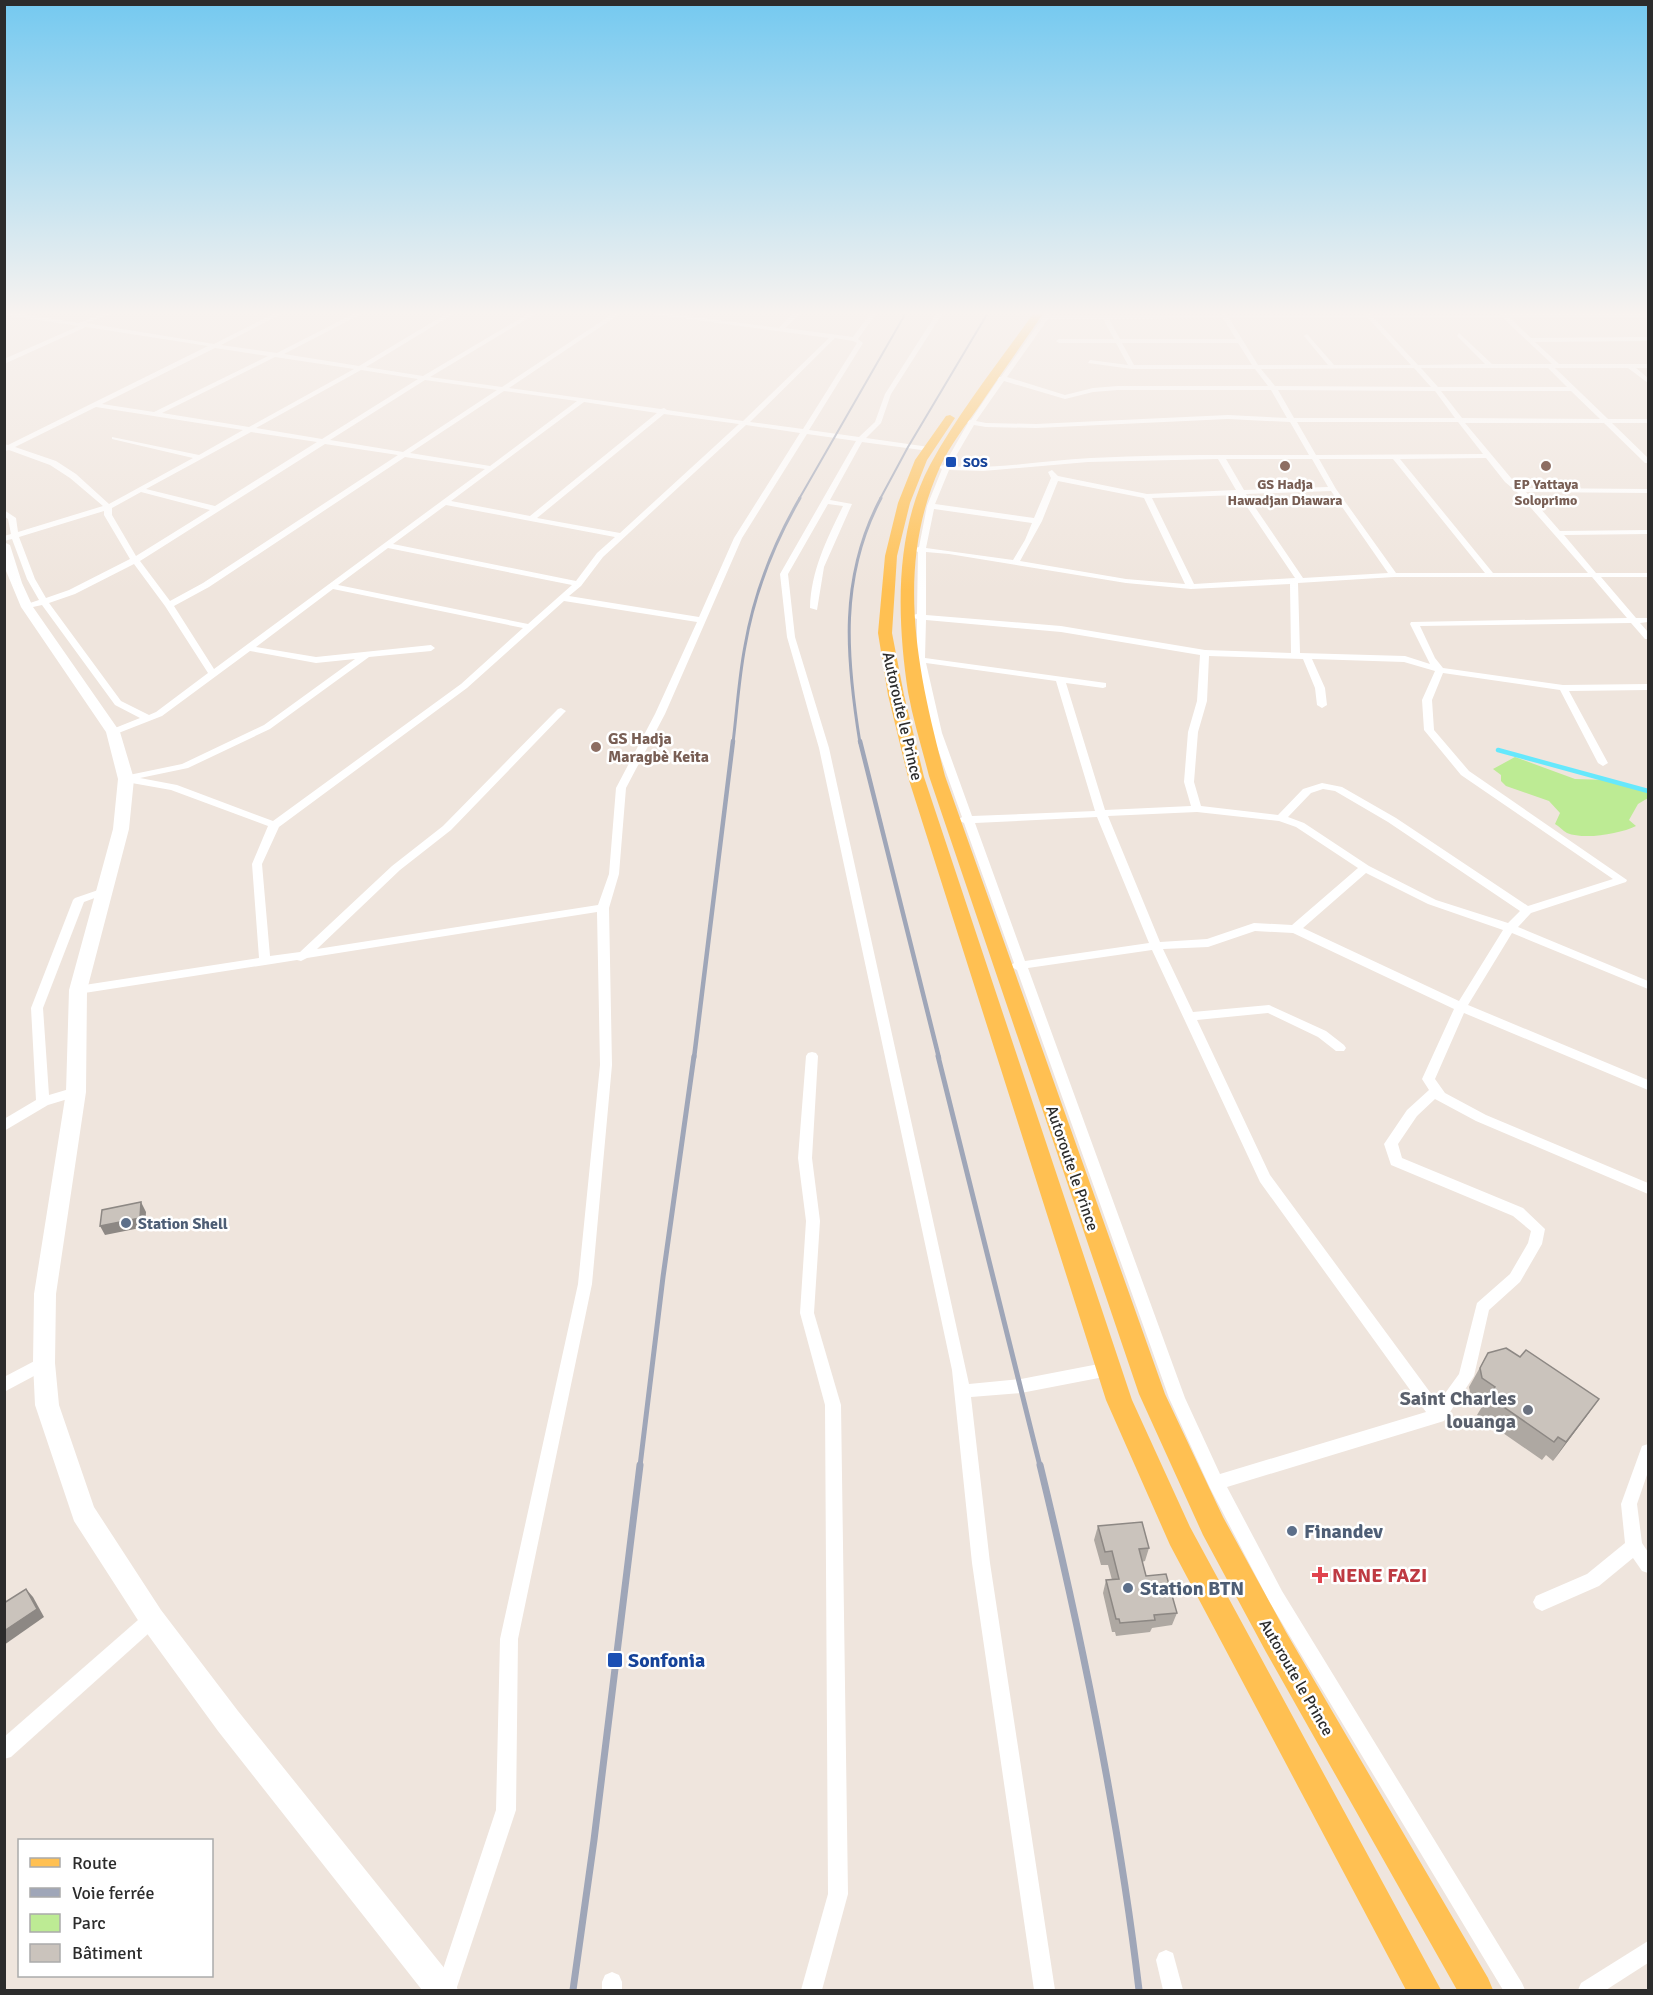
<svg xmlns="http://www.w3.org/2000/svg" width="1653" height="1995" viewBox="0 0 1653 1995" font-family="Signika,sans-serif">
  <rect width="100%" height="100%" fill="#efe5dd"/>
  <path fill="#bdeb94" d="M1515,757L1575,779L1607,780L1648,790V798L1638,804L1629,820L1636,826C1620,834 1584,840 1567,833C1563,831 1559,826 1555,824L1560,813L1549,801L1506,786L1501,781V775L1493,769Z"/>
  <g fill="none" stroke-linecap="round" stroke-linejoin="round">
    <path stroke="#66e8fc" stroke-width="4.5" d="M1498,750L1648,791"/>
    <g fill="#fff" fill-rule="evenodd">
      <path d="M4,311L79,323L109,311H118L86,323L214,344L279,311H287L221,345L277,353L359,311H367L284,354L359,366L451,311H458L366,367L423,376L533,311H540L430,377L502,387L617,311H624L509,388L661,409L664,408L667,410L743,421L829,338L630,311H648L779,328L796,311H803L785,328L853,337L872,311H878L858,339L863,343L809,430L859,437L875,422L885,394L938,311H944L891,394L881,423L866,438L929,447L933,449L929,451L862,442L830,500L852,504L824,567L817,610L810,608C811,570 827,539 843,506L828,504L788,574L795,637L829,748L969,1384L1021,1379L1109,1362L1114,1364L1117,1369L1114,1374L1109,1376L1021,1393L971,1397L990,1563L1055,1990H1034L972,1563L952,1370L819,748L787,637L780,574L856,441L807,434L742,538L665,714L626,788L619,874L609,908L612,1065L592,1284L518,1639L516,1810L456,1990H436L496,1810L500,1639L578,1284L600,1065L597,912L307,958L301,961L297,960L78,994L74,993L72,990L78,986L259,958L252,864L268,826L171,790L126,782L121,779L129,775L182,764L264,725L355,659L316,663L250,651L162,716L116,734H110V730L140,718L115,705L42,605L24,609V605L39,600L27,579L12,539L4,541V536L11,534L8,519L4,516V510L16,518L18,532L103,506L70,478L50,465L9,450L4,451V444L8,445L208,346L86,327L4,364V359L79,326L4,315ZM835,338L853,341L857,343L803,429L750,422ZM215,348L268,356L154,412L102,404ZM275,357L354,369L249,427L162,413ZM361,370L418,379L322,439L256,428ZM425,380L497,390L403,452L330,440ZM504,391L577,401L490,466L410,453ZM584,402L657,413L530,516L451,501ZM96,407L243,430L199,455L112,437V439L193,458L109,504L76,474L56,461L15,447ZM664,414L739,424L620,533L537,518ZM746,425L800,433L734,538L699,617L569,596L581,586L603,557ZM251,432L317,442L215,506L146,489ZM325,444L398,455L203,583L170,601L140,561ZM405,457L485,469L214,669L174,606L209,587ZM141,492L210,510L136,556L112,515V508ZM446,505L615,537L597,553L576,581L393,544ZM104,511V515L130,559L69,590L46,598L35,579L19,537ZM388,548L572,585L528,624L338,585ZM134,564L165,606L208,673L156,712L149,715L121,701L49,603L75,594ZM333,589L523,628L461,684L273,821L177,785L140,778L188,768L270,729L369,657L431,651L435,648L431,645L316,657L256,647ZM564,601L697,622L655,714L616,788L609,874L598,905L317,949L400,870L451,830L564,713L566,711L561,708L558,709L443,826L392,866L300,952L270,956L262,864L279,827L467,688Z"/>
      <path d="M1047,311H1053L1050,315H1221L1220,311H1224L1227,315H1365L1367,312L1371,315H1499L1502,312L1506,314H1648V318H1510L1531,338L1648,337V341L1535,342L1559,364H1648V368H1636L1648,378V383L1628,368H1555L1608,419H1648V423H1612L1648,458V463H1645L1604,423H1465L1511,478L1522,488L1648,489V493L1526,492L1560,531L1648,530V534L1564,535L1596,573H1648V577H1601L1636,618H1648V622L1640,623L1648,632V639H1645L1631,623L1420,626L1435,658L1443,668L1563,685L1648,684V690L1569,691L1608,763L1603,766L1598,763L1560,690L1443,673L1432,700L1434,730L1469,771L1627,880L1626,882L1531,913L1518,927L1648,981V989L1512,933L1468,1005L1648,1080V1090L1464,1013L1435,1079L1445,1093L1486,1115L1648,1183V1194L1476,1121L1435,1099L1417,1116L1398,1144L1402,1158L1523,1208L1545,1229L1542,1244L1520,1282L1489,1310L1474,1376L1444,1421L1227,1487L1282,1591L1522,1983L1525,1990H1503L1270,1603L1210,1488L1169,1398L1017,970L1010,966L1014,963L964,823L958,820L962,817L932,733L917,660V619L909,616L917,614L918,552L911,549L919,547L927,506L942,469L937,467L944,465L968,423L964,421L971,420L998,380L995,379V377H1001L1042,319L1038,318V316L1044,315ZM1223,318L1236,339H1120L1109,319ZM1229,318H1368L1411,365H1334L1307,334L1304,336L1328,365H1258ZM1374,318H1503L1552,364H1492L1459,333L1457,336L1485,364L1418,365ZM1048,319H1103L1114,339H1059L1056,341L1059,343H1116L1128,365L1090,360L1088,363L1132,369H1255L1268,386H1118L1093,388L1065,395L1007,377ZM1122,343H1238L1252,365H1134ZM1414,368L1431,387L1275,386L1261,369ZM1421,368H1548L1567,387H1438ZM1004,381L1065,399L1093,392L1118,390H1271L1287,418L1228,415L1036,424L986,423L976,421ZM1278,390L1435,391L1455,418H1294ZM1441,391H1571L1600,419L1462,418ZM1228,419L1290,422L1309,455C1236,455 1165,454 1091,458C1044,460 998,470 950,466L974,425L986,427L1036,428ZM1297,422H1458L1483,454L1316,455ZM1486,458L1505,482L1517,492L1588,573H1493L1400,459ZM1218,459L1236,490L1147,494L1058,476L1052,470L1048,472L1051,478L1034,518L935,504L949,470L983,471L1088,462ZM1226,459H1312L1328,487L1244,490ZM1319,459H1393L1485,573H1396L1336,489ZM1058,481L1144,498L1185,584L1126,579L1020,561L1042,521ZM1331,491L1388,573L1303,578L1246,494ZM1239,495L1295,578L1194,584L1152,498ZM934,509L1032,523L1025,540L1013,560L926,548ZM926,552L949,554L1126,583L1191,589L1290,584L1291,653L1205,650L1061,626L926,615ZM1394,577H1592L1627,618L1411,622L1410,624L1430,664L1405,656L1300,653L1298,583ZM926,620L1061,632L1200,655L1197,701L1188,732L1184,782L1191,806L1105,810L1066,683L1103,688L1106,687V683L925,658ZM1209,656L1303,659L1315,688L1317,705L1322,708L1327,705L1325,688L1312,659L1404,662L1435,671L1422,700L1424,730L1461,775L1613,879L1528,906L1396,818L1342,787L1322,783L1303,789L1278,815L1201,806L1194,782L1198,732L1207,701ZM926,663L1056,681L1095,811L972,816L942,733ZM1323,789L1335,791L1388,822L1520,911L1508,923L1436,900L1369,866L1304,823L1288,817L1311,793ZM1197,812L1279,821L1296,827L1358,868L1292,925L1254,923L1207,939L1160,942L1108,816ZM1097,817L1149,943L1025,961L975,823ZM1366,873L1428,904L1503,930L1459,1001L1303,928ZM1255,931L1293,933L1454,1009L1422,1079L1429,1090L1407,1110L1384,1144L1391,1165L1513,1216L1531,1231L1528,1243L1510,1274L1477,1303L1459,1374L1438,1403L1270,1175L1197,1020L1268,1013L1318,1037L1336,1051H1344L1346,1048L1344,1045L1326,1031L1269,1005L1193,1012L1163,949L1208,947ZM1152,950L1260,1182L1426,1412L1220,1474L1185,1398L1028,968Z"/>
      <path d="M104,888L108,889L110,891L108,893L84,902L43,1008L49,1095L76,1087L81,1089L82,1092L81,1095L48,1105L4,1131V1119L36,1100L31,1008L73,900L75,898Z"/>
      <path d="M812,1052L816,1053L818,1056L812,1158L820,1221L814,1313L841,1405L848,1894L822,1990H801L828,1894L825,1405L800,1313L806,1221L798,1158L806,1056L808,1053Z"/>
      <path d="M44,1356L49,1358L52,1363L49,1368L4,1392V1377Z"/>
      <path d="M1648,1444V1472L1637,1504L1642,1543L1648,1552V1573L1642,1571L1633,1558L1599,1586L1542,1611L1536,1608L1533,1602L1536,1596L1587,1574L1625,1543L1621,1504L1642,1446Z"/>
      <path d="M152,1610L158,1613L161,1619L158,1625L11,1757L4,1759V1737L146,1613Z"/>
      <path d="M1648,1941V1963L1606,1990H1578L1581,1983Z"/>
      <path d="M1166,1950L1173,1953L1183,1990H1163L1156,1960L1159,1953Z"/>
      <path d="M612,1972L619,1975L622,1982V1990H602V1982L605,1975Z"/>
    </g>
    <path fill="#fff" fill-rule="evenodd" d="M4,542L10,545L22,583L33,607L120,732L134,779L129,829L87,990L86,1092L56,1294L55,1363L59,1405L94,1507L161,1610L238,1711L453,1979L458,1990H422L218,1731L143,1628L74,1521L35,1405L33,1363L34,1294L66,1092L69,990L113,829L118,779L106,732L21,607L4,566Z"/>
    <g fill="#ffc052" fill-rule="evenodd">
      <path d="M1035,311H1045C1023,343 1001,374 980,405C966,425 950,445 940,467C894,569 918,674 945,776L1165,1394L1223,1517L1286,1632L1488,1978L1493,1990H1457L1266,1652L1203,1535L1139,1394L929,776C922,748 913,720 908,692C897,619 894,533 930,465C959,411 1000,361 1035,311Z"/>
      <path d="M950,415L955,418L927,460L910,503L897,556L892,633L904,695L924,777L1132,1400L1190,1527L1441,1990H1406L1170,1545L1106,1400L908,777L888,695L878,633L885,556L898,503L915,460L946,416Z"/>
    </g>
    <g stroke="#9fa6b8" stroke-width="2">
      <path d="M799,499L907,311"/>
      <path d="M880,499L908,447L989,311"/>
    </g>
    <g stroke="#9fa6b8" stroke-width="3">
      <path d="M733,743C737,710 739,677 745,646C754,594 774,543 800,498"/>
      <path d="M860,743C846,657 839,577 881,498"/>
    </g>
    <g stroke="#9fa6b8" stroke-width="4.5">
      <path d="M860,741L939,1058"/>
      <path d="M694,1058L733,741"/>
    </g>
    <g stroke="#9fa6b8" stroke-width="5">
      <path d="M938,1056L1040,1466"/>
      <path d="M640,1466L663,1277L694,1056"/>
    </g>
    <g stroke="#9fa6b8" stroke-width="7">
      <path d="M1040,1465C1082,1638 1118,1812 1139,1990"/>
      <path d="M573,1990L594,1840L640,1465"/>
    </g>
  </g>
  <g fill="#aea8a2">
    <path d="M1488,1353L1520,1357L1599,1399L1553,1461L1546,1455L1542,1460L1477,1415L1483,1405L1471,1397L1469,1387Z"/>
    <path d="M1098,1526L1149,1548L1145,1561L1142,1562L1146,1576L1177,1613L1172,1625L1152,1628L1150,1632L1116,1636L1115,1632H1112L1103,1593L1106,1580H1112L1108,1565H1101L1094,1540Z"/>
  </g>
  <g fill="#8d8884">
    <path d="M141,1202L146,1212L145,1227L105,1235L100,1226Z"/>
    <path d="M1599,1399L1586,1417L1553,1461L1566,1442Z"/>
    <path d="M26,1589L33,1597L44,1617L4,1645V1631Z"/>
  </g>
  <g fill="#cac3bc" stroke="#8d8884" stroke-width="1.5">
    <path d="M141,1202L140,1218L100,1226L102,1210Z"/>
    <path d="M1506,1348L1520,1357L1526,1350L1599,1399L1566,1442L1558,1437L1554,1442L1488,1396L1495,1387L1482,1378L1480,1368L1488,1353Z"/>
    <path d="M1142,1522L1149,1548L1139,1549L1146,1576L1166,1574L1177,1613L1154,1615L1155,1620L1120,1623L1119,1619H1116L1106,1580L1119,1579L1112,1551L1105,1552L1098,1526Z"/>
    <path d="M26,1589L37,1609L4,1631V1603Z"/>
  </g>
  <linearGradient id="sky" x2="0" y2="1"><stop stop-color="#74c9f0"/><stop offset="0.53" stop-color="#f8f3f0"/><stop offset="1" stop-color="#f8f3f0" stop-opacity="0"/></linearGradient>
  <rect width="1653" height="591" fill="url(#sky)"/>
  <g fill="#1a4fb4" stroke="#fff" stroke-width="2">
    <rect x="945" y="456" width="12" height="12" rx="3"/>
    <rect x="607" y="1652" width="16" height="16" rx="3"/>
  </g>
  <g fill="#8d6e63" stroke="#fff" stroke-width="2">
    <circle cx="1285" cy="466" r="6"/>
    <circle cx="1546" cy="466" r="6"/>
    <circle cx="596" cy="747" r="6"/>
  </g>
  <g fill="#5c6f8a" stroke="#fff" stroke-width="2">
    <circle cx="126" cy="1223" r="6"/>
    <circle cx="1292" cy="1531" r="6"/>
    <circle cx="1128" cy="1588" r="6"/>
  </g>
  <circle fill="#6b7280" stroke="#fff" stroke-width="2" cx="1528" cy="1410" r="6"/>
  <path fill="#e0444e" stroke="#fff" stroke-width="2" d="M1317 1566h6v6h6v6h-6v6h-6v-6h-6v-6h6z"/>
  <g text-anchor="middle" stroke-width="5" stroke-linejoin="round" paint-order="stroke">
    <g font-size="14" font-weight="bold" fill="#164399" stroke="#fff" text-anchor="start">
      <text x="963" y="467">SOS</text>
    </g>
    <g font-size="14" font-weight="bold" fill="#785e54" stroke="#fff">
      <text x="1285" y="489">GS Hadja<tspan x="1285" dy="16">Hawadjan Diawara</tspan></text>
      <text x="1546" y="489">EP Yattaya<tspan x="1546" dy="16">Soloprimo</tspan></text>
    </g>
    <g font-size="16" fill="#2c2c2c" stroke="#fff">
      <text transform="translate(903 716) rotate(77)" y="6">Autoroute le Prince</text>
      <text transform="translate(1073 1168) rotate(71)" y="6">Autoroute le Prince</text>
      <text transform="translate(1297 1677) rotate(60)" y="6">Autoroute le Prince</text>
    </g>
    <g font-size="16" font-weight="bold" fill="#785e54" stroke="#fff" text-anchor="start">
      <text x="608" y="744">GS Hadja<tspan x="608" dy="18">Maragbè Keita</tspan></text>
    </g>
    <g font-size="16" font-weight="bold" fill="#4e5e75" stroke="#fff" text-anchor="start">
      <text x="138" y="1229">Station Shell</text>
    </g>
    <g font-size="20" font-weight="bold" fill="#5b616d" stroke="#fff" text-anchor="end">
      <text x="1516" y="1405">Saint Charles<tspan x="1516" dy="23">louanga</tspan></text>
    </g>
    <g font-size="20" font-weight="bold" fill="#4e5e75" stroke="#fff" text-anchor="start">
      <text x="1304" y="1538">Finandev</text>
      <text x="1140" y="1595">Station BTN</text>
    </g>
    <g font-size="20" font-weight="bold" fill="#be3a42" stroke="#fff" text-anchor="start">
      <text x="1332" y="1582">NENE FAZI</text>
    </g>
    <g font-size="20" font-weight="bold" fill="#164399" stroke="#fff" text-anchor="start">
      <text x="628" y="1667">Sonfonia</text>
    </g>
  </g>
  <rect width="1653" height="1995" fill="none" stroke="#2c2c2c" stroke-width="12"/>
  <rect x="18" y="1839" width="195" height="138" fill="#ffffff" stroke="#ababab" stroke-width="1.5"/>
  <rect x="30" y="1858" width="30" height="9" fill="#ffc052" stroke="#ababab" stroke-width="1.5"/>
  <text x="72" y="1869" font-size="18" fill="#2c2c2c">Route</text>
  <rect x="30" y="1888" width="30" height="9" fill="#9fa6b8" stroke="#ababab" stroke-width="1.5"/>
  <text x="72" y="1899" font-size="18" fill="#2c2c2c">Voie ferrée</text>
  <rect x="30" y="1914" width="30" height="18" fill="#bdeb94" stroke="#ababab" stroke-width="1.5"/>
  <text x="72" y="1929" font-size="18" fill="#2c2c2c">Parc</text>
  <rect x="30" y="1944" width="30" height="18" fill="#cac3bc" stroke="#ababab" stroke-width="1.5"/>
  <text x="72" y="1959" font-size="18" fill="#2c2c2c">Bâtiment</text>
</svg>
